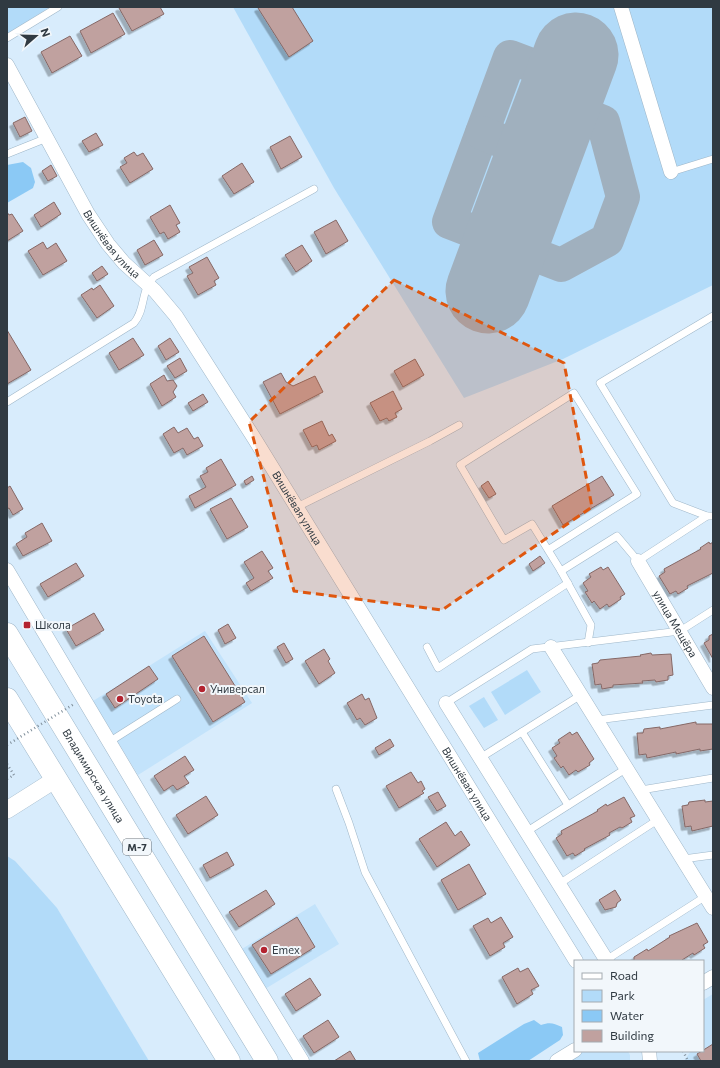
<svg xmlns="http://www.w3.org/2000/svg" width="720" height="1068" viewBox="0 0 720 1068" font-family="Commissioner,sans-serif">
  <defs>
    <filter id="shadow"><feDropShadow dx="-3.5" dy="3.5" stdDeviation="0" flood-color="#0004"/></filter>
  </defs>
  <rect width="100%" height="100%" fill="#d8ecfc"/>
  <g fill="#c3e3fb">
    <path d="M205,631L252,703L138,775L93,701Z"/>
    <path d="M315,904L339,944L265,989L242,949Z"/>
    <path d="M713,994V1061H684L691,1051H703V1000Z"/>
    <path d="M580,1051H628L630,1055V1061H563Z"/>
  </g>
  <g fill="#b2dbf9">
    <path d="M7,7H50L7,34Z"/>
    <path d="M233,7H713V285L563,359L464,398L334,188Z"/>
    <path d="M527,670L541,692L505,715L491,692Z"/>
    <path d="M484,697L498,720L484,728L469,706Z"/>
    <path d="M7,856L15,861L57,908L149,1061H7Z"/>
  </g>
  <g fill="#8bc9f5">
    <path d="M23,162L31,168L35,182L33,188L7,203V165Z"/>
    <path d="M534,1020L541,1025C550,1022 553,1023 562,1027L563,1035L560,1040L528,1061H480L478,1053L524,1024Z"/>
  </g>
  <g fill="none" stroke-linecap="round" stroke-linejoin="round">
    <g stroke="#a0b0be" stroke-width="34">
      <path d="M558,104L603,122L623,197L607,240L561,265L449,222L510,57L568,79"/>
      <path d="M482,133L539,156"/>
    </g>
    <path stroke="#a0b0be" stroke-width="85" d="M488,291L576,55"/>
  </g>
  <g fill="#c0a19f" stroke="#856866" filter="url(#shadow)">
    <path d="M120,7H160L164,14L132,31L119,8Z"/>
    <path d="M260,7H292L313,41L289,57L258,8Z"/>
    <path d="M113,13L125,34L91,53L80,31Z"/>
    <path d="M70,36L82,56L52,73L41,52Z"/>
    <path d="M25,117L32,131L20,137L13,123Z"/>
    <path d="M96,133L103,145L89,152L82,141Z"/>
    <path d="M290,136L302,157L281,169L270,147Z"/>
    <path d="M134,152L137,156L143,153L153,169L130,183L120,167L127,163L124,158Z"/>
    <path d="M242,163L254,182L234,194L222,176Z"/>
    <path d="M51,165L57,176L48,181L42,171Z"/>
    <path d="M54,202L61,214L41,227L34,215Z"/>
    <path d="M170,205L180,223L176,225L180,232L168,239L164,232L160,234L150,217Z"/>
    <path d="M7,212L9,215L12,214L23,231L7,241Z"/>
    <path d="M336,220L348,241L326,254L314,232Z"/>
    <path d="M154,240L163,255L145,265L137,250Z"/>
    <path d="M43,242L47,249L56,243L67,261L43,275L28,251Z"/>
    <path d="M302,245L312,261L296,272L285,255Z"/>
    <path d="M207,257L219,278L214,281L216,285L198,295L187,276L193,273L189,267Z"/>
    <path d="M102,266L108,274L97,281L92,273Z"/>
    <path d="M100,285L114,306L97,318L81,295L92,288L93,290Z"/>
    <path d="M7,330L31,370L7,384Z"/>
    <path d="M133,338L144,355L119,370L109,353Z"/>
    <path d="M170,338L179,352L166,360L158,346Z"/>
    <path d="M180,358L187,371L175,378L167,366Z"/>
    <path d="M415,359L424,375L403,387L394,371Z"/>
    <path d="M281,373L286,382L293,386L315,376L323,392L280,414L263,382Z"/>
    <path d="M164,375L167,381L173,380L177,386L173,392L176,397L162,406L150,384Z"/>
    <path d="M393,391L402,409L395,413L397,417L389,421L387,418L380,421L370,403Z"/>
    <path d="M203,394L208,402L193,411L188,403Z"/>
    <path d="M322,421L329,436L332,434L336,441L319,450L317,445L312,447L303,430Z"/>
    <path d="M174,427L178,433L187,428L194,439L198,437L203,446L187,455L183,448L174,453L163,434Z"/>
    <path d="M221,459L236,485L195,508L189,496L206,487L200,476L208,472L206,468Z"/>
    <path d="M252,476L254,480L246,485L244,481Z"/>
    <path d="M602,476L614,495L563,525L552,506Z"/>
    <path d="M488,481L496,494L489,498L481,486Z"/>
    <path d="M10,486L23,509L13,515L9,508L7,509V488Z"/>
    <path d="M231,498L248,527L227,539L210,509Z"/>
    <path d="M42,523L52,541L23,556L16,544L27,537L25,533Z"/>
    <path d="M709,542L710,544L713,542V573L687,586L688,588L678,594L676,591L670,594L659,576L665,572L664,569L701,549L700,548Z"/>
    <path d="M262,551L273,568L268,571L273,578L251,591L246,583L254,578L244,562Z"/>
    <path d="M540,556L545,563L533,571L529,564Z"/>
    <path d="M76,563L84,576L48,597L40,584Z"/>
    <path d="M601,567L603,570L608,567L625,594L620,597L621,599L609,607L607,604L600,609L594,601L592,603L585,592L588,591L583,583L591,577L589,574Z"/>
    <path d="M94,613L104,630L76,646L66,629Z"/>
    <path d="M228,624L236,638L225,644L218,630Z"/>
    <path d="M713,634V659L704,643L709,640V636Z"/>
    <path d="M204,636L245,702L213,722L172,656Z"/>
    <path d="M284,643L293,659L286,663L277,647Z"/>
    <path d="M324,649L330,659L328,661L335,673L319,684L305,661Z"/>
    <path d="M651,653L652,655L671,654L673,675L668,676V680L656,682L655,680L642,681L643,683L613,685V687L602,689L601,684L595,685L592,664L598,663L600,660L641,656L640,655Z"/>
    <path d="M149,666L158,679L115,708L106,694Z"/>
    <path d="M362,694L365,700L369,698L377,718L365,725L360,718L357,720L347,703Z"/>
    <path d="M696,722V724H713V749L700,751V749L676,754V752L647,758L646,754L639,755L637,733H643L644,729L660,727V729Z"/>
    <path d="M570,732L572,735L577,732L594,759L589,763L590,765L578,772L576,770L569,775L563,766L561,768L554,758L557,756L552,748L560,743L558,740Z"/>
    <path d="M390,739L394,746L379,755L375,748Z"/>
    <path d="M185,756L194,770L184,776L189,783L177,790L173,785L164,791L154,776Z"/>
    <path d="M411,772L418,783L421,781L425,789L422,791L424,793L399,808L386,786Z"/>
    <path d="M438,792L446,806L437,811L428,797Z"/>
    <path d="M206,796L218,815L188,834L176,815Z"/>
    <path d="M624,797L635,816L630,818L632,822L622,828L620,827L609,833L610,835L584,849L585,850L575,856L573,853L567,856L556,838L562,834L561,831L598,811L597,810L606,804L607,806Z"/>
    <path d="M705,800V802L713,801V826L692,831L691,826L685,827L682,806L688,805L689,802Z"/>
    <path d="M446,822L455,836L461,831L470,845L437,867L419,839Z"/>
    <path d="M227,852L234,865L210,878L203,865Z"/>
    <path d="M469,864L486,894L458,910L441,880Z"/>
    <path d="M266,890L275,904L239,927L229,912Z"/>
    <path d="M615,890L621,900L617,903L616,907L605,910L599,900Z"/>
    <path d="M297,917L315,947L271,974L252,945Z"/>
    <path d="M501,917L513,937L503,943L505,947L490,956L473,926L488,918L491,923Z"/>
    <path d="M697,923L708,942L703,945L705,948L694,955L693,953L682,960L683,961H634V957L647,949L648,951L670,937L669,936Z"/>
    <path d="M518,968L520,972L528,968L539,986L531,990L533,994L517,1004L502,977Z"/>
    <path d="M310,978L321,995L296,1011L285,994Z"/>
    <path d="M328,1020L339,1037L314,1053L303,1036Z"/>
    <path d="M713,1044V1061H701L697,1054Z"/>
    <path d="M350,1051L356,1061H334Z"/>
  </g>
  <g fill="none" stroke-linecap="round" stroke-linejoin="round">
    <g stroke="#9fb7c9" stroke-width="8">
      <g id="service">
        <path d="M7,38L58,7"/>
        <path d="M7,154L47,138"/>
        <path d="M671,172L713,159"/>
        <path d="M7,402L134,323C146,309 140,291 154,277L314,189"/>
        <path d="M297,507L430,441L459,425"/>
        <path d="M707,516L673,503L600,383L713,316"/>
        <path d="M548,550L637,494L574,393L460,465L504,540L532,524L561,571"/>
        <path d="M588,643L591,625L561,571L617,536L638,561L707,516H713"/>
        <path d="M427,647L438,668L568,583"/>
        <path d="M446,703L532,649L680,631L713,610"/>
        <path d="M597,720L713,705"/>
        <path d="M522,732L568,805"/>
        <path d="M109,742L177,699"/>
        <path d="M480,758L581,695"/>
        <path d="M336,789L349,823L365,872L466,1061"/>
        <path d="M641,790L713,778"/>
        <path d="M526,832L627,768"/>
        <path d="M683,859L713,855"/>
        <path d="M559,884L659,819"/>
        <path d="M606,960L706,896"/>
      </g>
    </g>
    <g stroke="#9fb7c9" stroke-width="15">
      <g id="minor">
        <path d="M621,7L671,172"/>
        <path id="s1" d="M7,65L88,214L108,244L124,263L155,291L176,316L254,438L576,961"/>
        <path id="s2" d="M638,561L713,688"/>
        <path d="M7,570L161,829L302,1061"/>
        <path d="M551,647L713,908"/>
        <path d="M446,703L607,961"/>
        <path d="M703,983L713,977"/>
        <path d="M649,1051L650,1061"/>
        <path d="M557,1061L575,1050"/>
      </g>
    </g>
    <g stroke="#9fb7c9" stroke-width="18">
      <path id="tertiary" d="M7,810L56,779"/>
    </g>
    <g stroke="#9fb7c9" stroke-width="23">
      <g id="trunk">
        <path id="s3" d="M7,634L267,1061"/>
        <path d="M7,699L229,1061"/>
      </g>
    </g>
    <g stroke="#81909c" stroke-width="2.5" stroke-dasharray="1 3" stroke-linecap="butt">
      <path d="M7,764L14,775L7,779"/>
      <path d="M683,1051L688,1061"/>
    </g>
    <use href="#service" stroke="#fff" stroke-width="7"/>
    <use href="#minor" stroke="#fff" stroke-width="14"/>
    <use href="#tertiary" stroke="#fff" stroke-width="17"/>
    <use href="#trunk" stroke="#fff" stroke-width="22"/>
    <path stroke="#81909c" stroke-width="2.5" stroke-dasharray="1 3" stroke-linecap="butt" d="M7,745L74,704"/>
  </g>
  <path fill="#df570f" fill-opacity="0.2" stroke="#df570f" stroke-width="3" stroke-dasharray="8 5" stroke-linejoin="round" d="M394,280L564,363L592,507L442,610L294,591L249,422Z"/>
  <g fill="#b4232f" stroke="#f2f7fb" stroke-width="1.5">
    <rect x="23" y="621" width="8" height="8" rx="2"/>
    <circle cx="202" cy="689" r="4"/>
    <circle cx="120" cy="699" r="4"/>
    <circle cx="264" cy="950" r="4"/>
  </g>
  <g text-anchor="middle" stroke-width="4" stroke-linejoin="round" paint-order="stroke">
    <rect fill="#f2f7fb" stroke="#6a737a" stroke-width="1" x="123" y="839" width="28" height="16" rx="3"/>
    <g font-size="10" font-weight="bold" fill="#303a42">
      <text x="137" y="851">М-7</text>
    </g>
    <g font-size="11" fill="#303a42" stroke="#f2f7fb">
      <text dy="4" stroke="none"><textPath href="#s1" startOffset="208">Вишнёвая улица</textPath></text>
      <text dy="4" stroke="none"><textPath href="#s1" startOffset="532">Вишнёвая улица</textPath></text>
      <text dy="4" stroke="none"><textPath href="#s2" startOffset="73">улица Мещёра</textPath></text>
      <text dy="4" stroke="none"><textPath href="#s3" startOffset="166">Владимирская улица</textPath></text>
      <text dy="4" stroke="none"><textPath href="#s1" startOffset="856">Вишнёвая улица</textPath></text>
    </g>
    <g font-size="11" fill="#303a42" stroke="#f2f7fb" text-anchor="start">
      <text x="35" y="629">Школа</text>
      <text x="210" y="693">Универсал</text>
      <text x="128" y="703">Toyota</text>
      <text x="272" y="954">Emex</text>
    </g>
  </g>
  <rect width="720" height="1068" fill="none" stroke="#303a42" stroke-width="16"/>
  <rect x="574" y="960" width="130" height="92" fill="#f2f7fb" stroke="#a4abb1"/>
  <rect x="582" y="973" width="20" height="6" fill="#ffffff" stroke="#a4abb1"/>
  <text x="610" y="980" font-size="12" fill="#303a42">Road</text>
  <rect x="582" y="990" width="20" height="12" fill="#b2dbf9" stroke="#a4abb1"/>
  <text x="610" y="1000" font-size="12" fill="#303a42">Park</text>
  <rect x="582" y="1010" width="20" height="12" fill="#8bc9f5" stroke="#a4abb1"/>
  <text x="610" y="1020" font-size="12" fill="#303a42">Water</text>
  <rect x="582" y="1030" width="20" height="12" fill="#c0a19f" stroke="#a4abb1"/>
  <text x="610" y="1040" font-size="12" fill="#303a42">Building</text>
  <g transform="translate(36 36) rotate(70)" stroke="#f2f7fb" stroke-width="3" paint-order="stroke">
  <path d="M0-3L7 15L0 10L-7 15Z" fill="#303a42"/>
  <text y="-6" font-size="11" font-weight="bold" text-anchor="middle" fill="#303a42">N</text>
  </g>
</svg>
